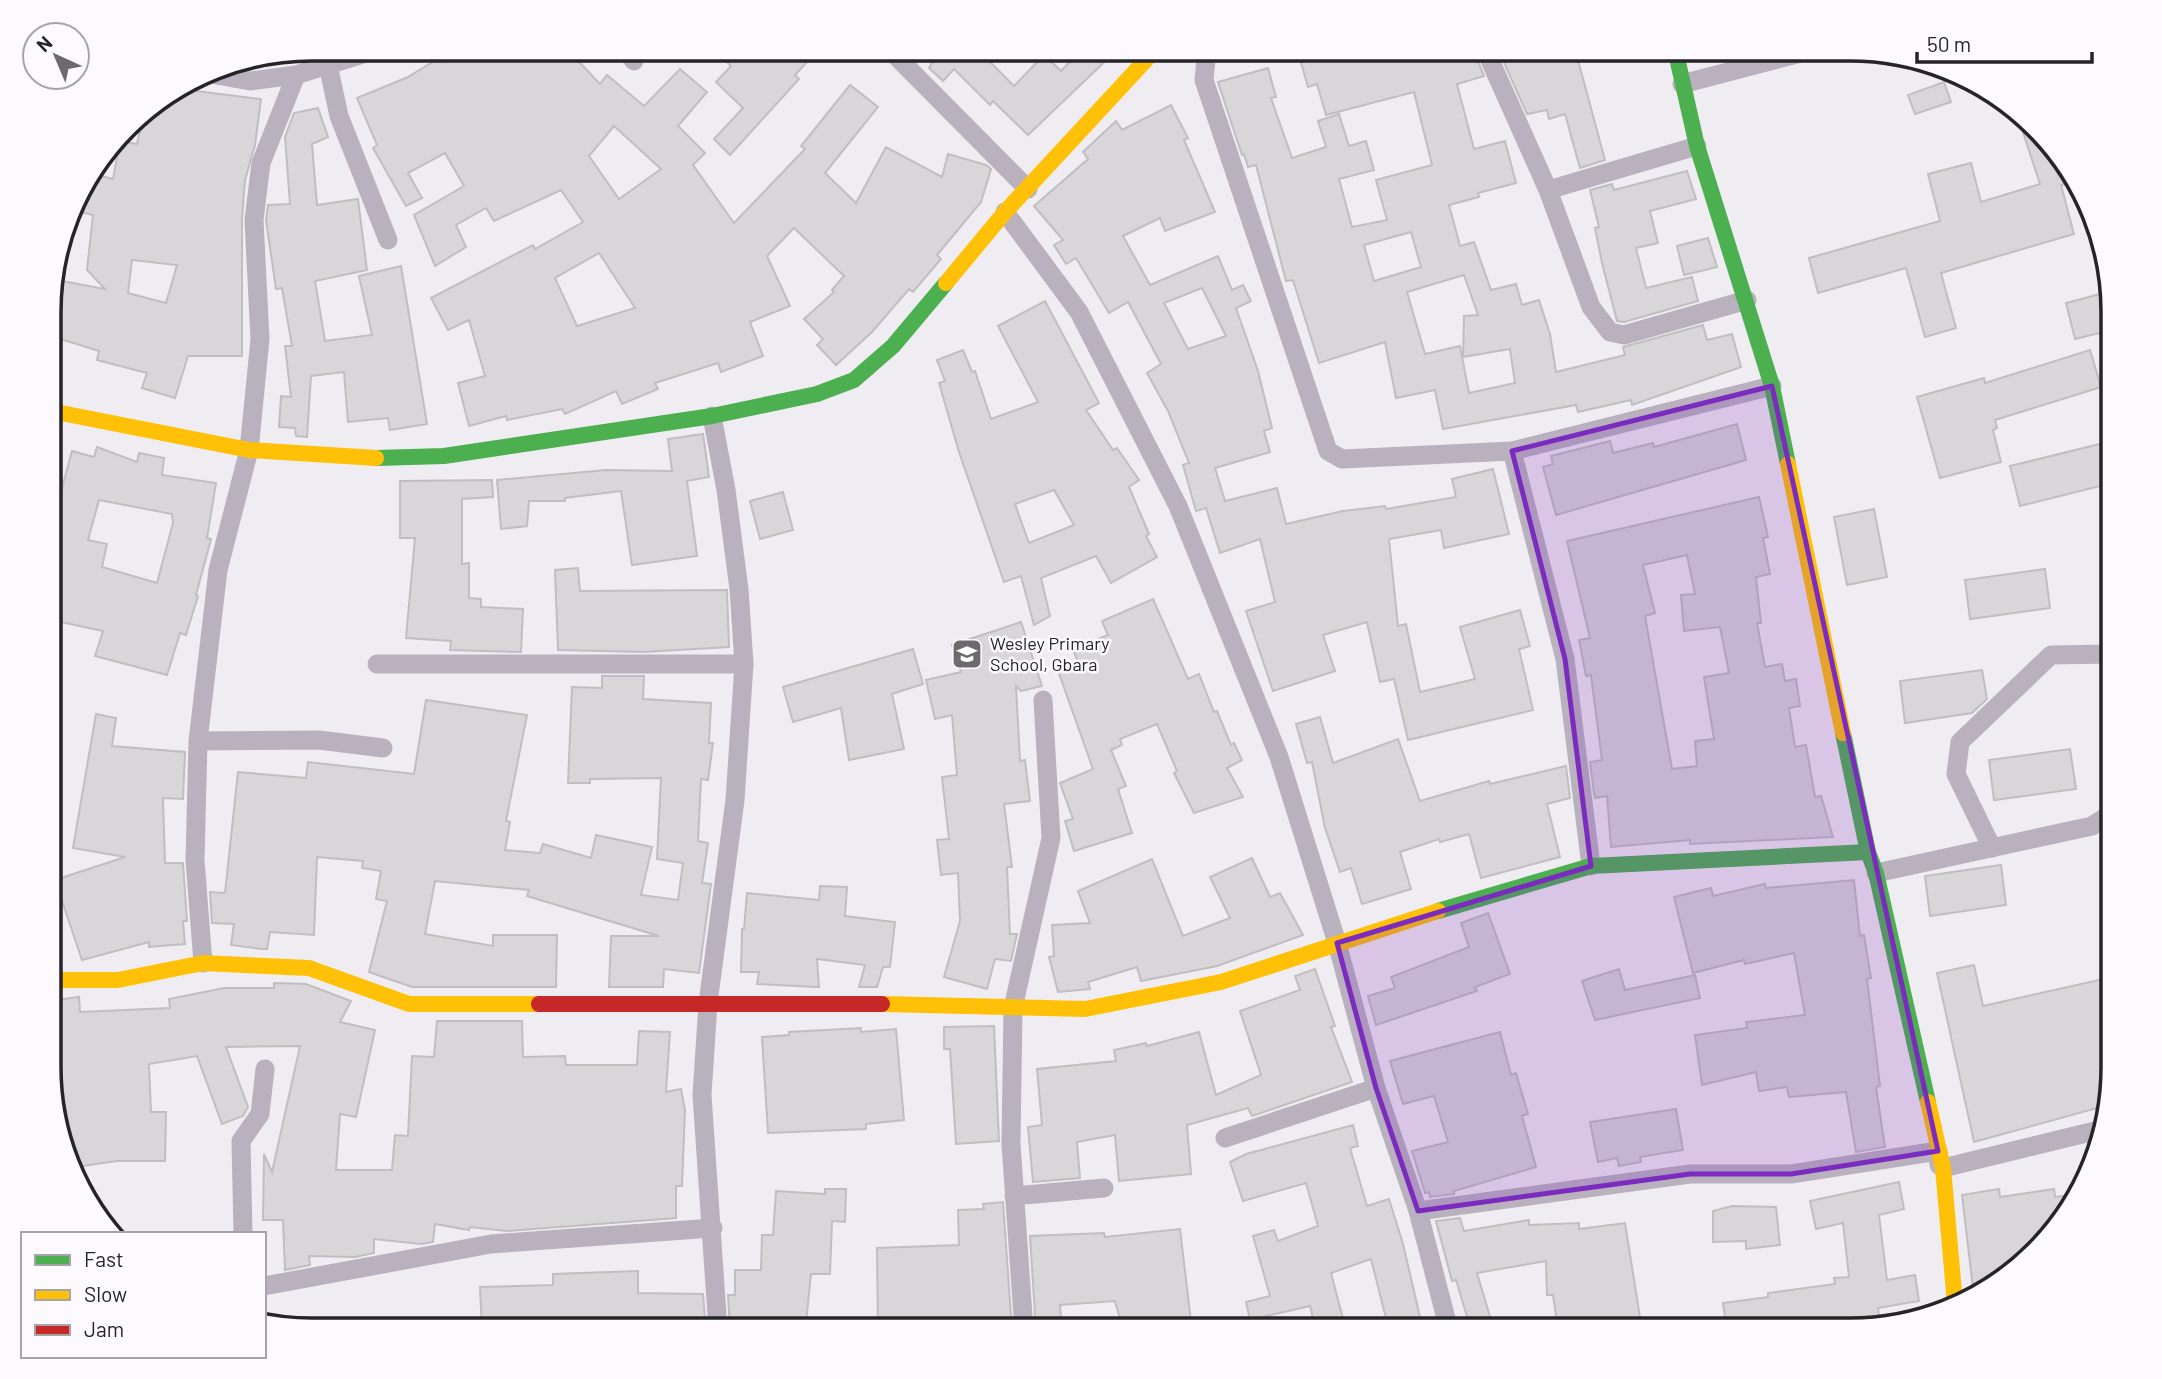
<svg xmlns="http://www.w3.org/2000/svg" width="2162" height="1379" viewBox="0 0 2162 1379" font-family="Barlow,sans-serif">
  <rect width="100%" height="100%" fill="#f0edf2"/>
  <g fill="#d8d6d9" stroke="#c0bec0" stroke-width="2" fill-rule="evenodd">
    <path d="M462,49H567L600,84L607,75L644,106L680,69L707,92L678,126L705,153L693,165L734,223L805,149L801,146L850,85L878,107L825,173L856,203L886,147L942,177L948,154L986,165L991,169L981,202L937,255L941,259L913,292L909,289L872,332L836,365L817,345L823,339L804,319L834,292L832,290L844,276L794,228L767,256L790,306L750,322L763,356L721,372L718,363L655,383L658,389L622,404L616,391L565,414L562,409L507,420L506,416L469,426L458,383L485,376L469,320L448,330L431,298L533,245L535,249L583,222L561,190L494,221L486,208L456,225L466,247L435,266L414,215L464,186L445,153L408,173L422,198L406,206L373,148L377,145L357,98L408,77L439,58L441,62ZM614,126L661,169L619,199L589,156ZM599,253L635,308L577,326L555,278Z"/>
    <path d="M715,49H819L795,75L799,79L730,155L714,139L743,108L716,82L731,66Z"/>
    <path d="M933,49H977L1014,86L1044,55L1061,71L1082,49H1118L1028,135L993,101L990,105L954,69L943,81L929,68L937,53Z"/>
    <path d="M1297,49H1473L1484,76L1457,84L1474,149L1505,141L1516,183L1478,193L1479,197L1449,205L1460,246L1474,242L1491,290L1516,284L1522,305L1539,300L1550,334L1556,372L1625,355L1623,347L1703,325L1707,340L1732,334L1741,367L1632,405L1631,400L1578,412L1576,405L1443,429L1435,390L1396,398L1385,342L1319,363L1293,280L1286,281L1256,165L1248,167L1244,154L1242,155L1218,82L1268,68L1276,97L1271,98L1292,158L1326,147L1318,121L1339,114L1349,146L1366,141L1374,170L1339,179L1352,227L1387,220L1376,180L1432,165L1414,92L1326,115L1317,84L1308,87ZM1411,232L1421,267L1374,281L1364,245ZM1464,275L1478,315L1464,316L1463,357L1510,349L1515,383L1469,393L1460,346L1425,354L1407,292Z"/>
    <path d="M1498,49H1575L1605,160L1580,168L1565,114L1549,119L1547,110L1527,114Z"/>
    <path d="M1944,82L1951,102L1915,114L1908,95Z"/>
    <path d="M180,89L261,99L255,145L245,180L242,219V356H188L175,398L142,388L147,373L97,360L99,351L51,336V279L105,289L87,270L93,215L72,210L76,196L93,174L113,179L120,141L137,144L144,112ZM132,260L177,265L166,303L128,293Z"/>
    <path d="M1171,105L1188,138L1184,140L1215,212L1165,231L1160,218L1123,236L1150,285L1218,256L1232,290L1243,285L1251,301L1236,308L1258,371L1272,428L1264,431L1270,452L1215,468L1225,501L1277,488L1286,524L1343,511L1385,506L1386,509L1456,497L1452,479L1493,469L1509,534L1444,548L1441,530L1389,539L1398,626L1406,624L1420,692L1475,679L1460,627L1520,610L1530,646L1519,649L1533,710L1408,740L1394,679L1380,682L1367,622L1323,635L1335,671L1273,691L1246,611L1275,602L1260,539L1220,553L1206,508L1196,511L1183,465L1189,463L1168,411L1147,373L1161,364L1128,302L1109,313L1076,258L1066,264L1054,245L1063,240L1034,206L1088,159L1083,152L1116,121L1122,130ZM1202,288L1226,336L1188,349L1164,303Z"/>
    <path d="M318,108L328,137L312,144L317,205L358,199L367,270L315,281L325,341L372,335L359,276L401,266L427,424L390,430L388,418L348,422L344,372L311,376L307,437L296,436L295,428L279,427L281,396L291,397L285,346H292L282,288L276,289L266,220L268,205L290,204L285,137L294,113Z"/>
    <path d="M2018,117L2077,180L2061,185L2074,234L1941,273L1956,328L1925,337L1906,268L1818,293L1809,258L1940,221L1928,174L1971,163L1981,202L2040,184Z"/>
    <path d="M1687,171L1696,199L1650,211L1658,243L1636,248L1646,288L1692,277L1698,301L1624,322L1617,321L1602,263L1595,228L1599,227L1590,190L1612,184L1614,190Z"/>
    <path d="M1708,238L1717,267L1684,275L1677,246Z"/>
    <path d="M2111,291L2112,330L2075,339L2066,303Z"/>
    <path d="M1045,301L1099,403L1086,410L1113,450L1117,448L1139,480L1129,487L1149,534L1146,536L1157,557L1111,583L1096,556L1041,578L1050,616L1034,625L1021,576L1004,582L959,452L939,383L945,381L937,360L963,350L972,372L975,371L991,419L1038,402L998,326ZM1054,490L1074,525L1029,543L1015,504Z"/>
    <path d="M2090,350L2101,387L1995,420L1997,428L1993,430L2001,462L1940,478L1917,397L1984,378L1985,383Z"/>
    <path d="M1737,424L1746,460L1556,515L1543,467L1553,464L1551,456L1610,441L1613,453L1653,443L1654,447Z"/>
    <path d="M703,434L709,477L687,481L697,556L632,565L621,491L565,498V501H529L527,526L501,529L497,480L606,470L672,471L668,439Z"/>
    <path d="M2112,441V483L2020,506L2010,466Z"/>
    <path d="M97,447L137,462L139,453L164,458L162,475L216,483L207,538L211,539L196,595L198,596L186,635L180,633L167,675L95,656L103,631L51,620V497L59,499L72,451L94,457ZM99,500L172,514L173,523L157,583L102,567L107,544L88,540Z"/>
    <path d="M492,480L493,497L462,499V564L469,563V598L481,599V607L523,609L521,652L450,650L451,641L406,638L415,538H400V481Z"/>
    <path d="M783,492L793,530L760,539L750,501Z"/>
    <path d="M1759,497L1768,537L1763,538L1770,574L1756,577L1761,623H1757L1765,667L1782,664L1785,681L1796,679L1800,706L1789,708L1795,747L1806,745L1815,797L1821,796L1833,837L1690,844V840L1611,847L1607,796L1595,798L1594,793L1590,762L1602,760L1591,675L1586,676L1579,640L1590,638L1567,541ZM1687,555L1695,594L1681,595L1684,631L1720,627L1729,673L1704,677L1714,739L1695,741L1697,766L1672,769L1645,616L1655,613L1643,565Z"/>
    <path d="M1874,509L1887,577L1847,585L1834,517Z"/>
    <path d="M578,568L580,591L727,590L729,647L644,652L558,650L555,570Z"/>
    <path d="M2045,569L2050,608L1970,619L1965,580Z"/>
    <path d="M1153,599L1188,679L1199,674L1214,712L1217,711L1231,745L1234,743L1242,760L1227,768L1243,797L1194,813L1174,773L1177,771L1157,724L1120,739L1122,745L1111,750L1126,786L1118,789L1132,833L1074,851L1065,821L1073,819L1060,783L1093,769L1057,668L1078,662L1073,649L1108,635L1102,621Z"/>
    <path d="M1021,622L1042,686L1021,691L1016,686L1020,761L1025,760L1030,801L1004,804L1012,867H1007L1010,934H1017L1011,961L995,959L987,989L944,977L960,921L958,873L941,875L937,840L949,839L942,777L957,775L952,715L935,719L926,680L961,672L952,645Z"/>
    <path d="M913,649L923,684L892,694L904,749L849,760L841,708L793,722L783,687Z"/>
    <path d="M1982,670L1987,699L1972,713L1905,723L1900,681Z"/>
    <path d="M602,676H644L643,699L711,703L709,743H713L708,780L701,779L698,841L708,843L702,883L711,884L699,973L664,969L663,987H609L611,936H659L527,896L529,890L435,881L425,934L493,946V935H557L556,987H412L369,972L387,901L376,899L381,871L362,868L363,861L317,857L314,935L270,932L267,949H262L231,945L234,924L212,923L210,892L225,893L238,772L306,778L308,762L414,774L426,700L527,715L506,821L510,822L505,850L540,853L543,844L591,858L596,835L652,847L641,895L678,900L683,863L657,859L661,778L590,779V783H568L572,687L602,688Z"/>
    <path d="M96,714L116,718L112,746L185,752L183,799L163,798L165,863H183L187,921H183L185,944L149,947V942L82,960L55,880L125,857L73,848Z"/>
    <path d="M1320,717L1333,763L1398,739L1420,801L1489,781L1490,784L1566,766L1570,798L1547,804L1560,857L1481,878L1469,834L1440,842L1439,839L1400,852L1411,889L1362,904L1351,868L1340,872L1325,828L1312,762L1307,763L1296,724Z"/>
    <path d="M2070,749L2076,789L1994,800L1989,760Z"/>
    <path d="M1252,858L1270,897L1280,893L1303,935L1217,966L1141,981L1137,967L1088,982L1090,989L1058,992L1049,957L1054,956L1052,925L1090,923L1078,891L1152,859L1183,936L1230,918L1210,877Z"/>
    <path d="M2001,865L2006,905L1930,916L1925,876Z"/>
    <path d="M1854,880L1860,936L1864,935L1871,978L1867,979L1880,1086L1876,1087L1885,1147L1856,1152L1846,1092L1789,1097L1787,1087L1759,1091L1756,1072L1702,1085L1695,1035L1747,1028L1746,1022L1805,1015L1794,953L1745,964L1744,960L1693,973L1674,897L1711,888L1713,896L1765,884L1766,888Z"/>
    <path d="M820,886L847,887L845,916L895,922L890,967H883L877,987H859L865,965L817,959L819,987H816L757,984L759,972H741L742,929H744L747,893L819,900Z"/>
    <path d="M1488,913L1510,974L1475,987L1477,991L1376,1025L1368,996L1395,988L1391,977L1469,947L1461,923Z"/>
    <path d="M1974,965L1983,1006L2112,977V1083L2108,1105L1974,1142L1937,973Z"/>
    <path d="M1315,969L1335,1026L1331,1027L1352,1082L1252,1116L1248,1108L1187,1125L1191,1174L1119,1181L1115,1135L1077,1142L1080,1178L1033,1182L1028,1127L1042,1125L1037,1069L1116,1061L1114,1050L1146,1043L1147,1046L1199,1032L1216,1095L1261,1075L1240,1011L1300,990L1295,976Z"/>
    <path d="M1619,969L1625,990L1695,975L1700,998L1595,1020L1582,981Z"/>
    <path d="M274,983L306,984L351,1001L340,1022L375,1030L356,1117L340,1114L336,1170H392L395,1135L408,1136L412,1056L434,1057L437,1021H522L523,1057L565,1056L566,1065H637L639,1031L670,1032L666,1092L681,1089L685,1110L682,1186H676V1218L507,1231L470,1227L469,1230L435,1224L433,1242L421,1244L374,1239V1253L355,1257L309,1256L310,1265L285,1270L283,1220H263L264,1154L272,1172L300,1046L226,1047L248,1107L243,1116L222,1124L197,1056L149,1064L151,1112H166L165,1161H117L76,1167L70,1150L66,1110L55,1111L51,1100L52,1021H58L56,1000L79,997L80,1012L170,1008L169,999L224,988H274Z"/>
    <path d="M994,1026L999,1141L956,1144L950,1049H944V1027Z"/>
    <path d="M861,1028V1032L896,1029L904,1120L866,1124V1129L768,1133L762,1037L789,1035V1032Z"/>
    <path d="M1500,1032L1511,1075L1516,1073L1528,1114L1522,1116L1536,1167L1454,1191V1194L1430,1197L1429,1192L1425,1193L1412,1151L1448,1142L1434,1096L1403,1104L1390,1061Z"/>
    <path d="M1676,1109L1683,1150L1640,1157L1641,1162L1619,1166L1617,1158L1598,1162L1590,1122Z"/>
    <path d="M1353,1125L1358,1146L1350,1148L1367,1206L1389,1199L1403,1244L1423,1330H1389L1371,1259L1331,1273L1346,1330H1316L1310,1306L1250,1320L1246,1302L1270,1296L1253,1236L1274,1230L1278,1241L1318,1226L1306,1183L1243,1201L1230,1162L1246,1154Z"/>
    <path d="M1899,1182L1904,1209L1879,1215L1887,1280L1915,1275L1919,1301L1878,1308L1880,1325L1866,1329L1727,1330L1723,1303L1768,1297V1293L1835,1284L1834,1278L1849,1277L1843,1223L1816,1229L1810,1201Z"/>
    <path d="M825,1189H846L845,1222L832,1221L830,1274H811L806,1323L752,1318V1330H730L728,1295H735V1270H761L762,1235H773L776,1191L825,1194Z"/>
    <path d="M1999,1189L2000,1197L2054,1189L2055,1197L2078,1194L2069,1213L1981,1295L1974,1297L1962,1195Z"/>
    <path d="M1003,1202L1012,1330H878L877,1248L959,1245L958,1210L984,1209L983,1204Z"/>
    <path d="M1732,1206L1776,1207L1780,1245L1746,1249V1241L1713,1242V1211Z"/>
    <path d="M1460,1218L1464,1231L1529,1220V1225L1579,1223V1229L1625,1223L1642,1330H1558L1553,1295H1547L1546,1261L1477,1273L1494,1330H1471L1456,1280L1452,1281L1436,1221Z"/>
    <path d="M1180,1229L1192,1330H1123L1115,1301L1060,1305L1062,1330H1036L1030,1236L1104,1233L1105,1237Z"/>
    <path d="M638,1271V1293L703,1294L706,1330H482L480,1287L553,1285V1274Z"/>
  </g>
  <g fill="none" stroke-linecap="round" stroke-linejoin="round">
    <g stroke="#b9b2be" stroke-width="19">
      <path d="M624,49L634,61"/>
      <path d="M889,49L1028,189"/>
      <path d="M1207,49L1204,80L1328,451L1342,459L1512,451L1772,386"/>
      <path d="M1485,49L1548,190L1591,307L1610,332L1624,335L1747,300"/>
      <path d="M328,65L339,116L388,240"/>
      <path d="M206,73L250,81L296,75L379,49"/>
      <path d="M1682,84L1816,49"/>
      <path d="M1548,190L1697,146"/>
      <path d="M1005,212L1079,312L1178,506L1279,757L1337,943L1376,1088L1418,1211L1449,1330"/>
      <path d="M712,416L726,490L739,589L744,664L735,800L708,1003L702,1095L718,1330"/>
      <path d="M1512,451L1565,659L1591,866"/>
      <path d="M377,664H744"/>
      <path d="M198,741L319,740L383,748"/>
      <path d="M1992,848L1956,774L1960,742L2051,655L2112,654"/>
      <path d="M1876,873L2092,826L2112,813"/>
      <path d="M203,963L195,860L198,741L218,570L249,450L260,339L254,220L261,163L296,75"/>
      <path d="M1225,1138L1376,1088"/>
      <path d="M1943,1168L2103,1129"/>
      <path d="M1014,1196L1104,1188"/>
      <path d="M1418,1211L1690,1174H1791L1938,1151L1939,1165"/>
      <path d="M243,1234L241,1141L260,1114L265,1069"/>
      <path d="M264,1286L491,1244L713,1228"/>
      <path d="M1024,1330L1011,1144L1013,1008L1051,838L1043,700"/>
    </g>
    <g stroke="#4caf50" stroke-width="16">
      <path d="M1675,49L1697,146L1772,386L1788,464"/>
      <path d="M376,458L444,456L712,416L817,394L854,380L893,346L946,283"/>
      <path d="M1843,733L1868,852L1876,873L1928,1102"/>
      <path d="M1438,911L1591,866L1868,852"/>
    </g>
    <g stroke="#ffc107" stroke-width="16">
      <path d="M946,283L1005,212L1156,49"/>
      <path d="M51,411L249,450L376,458"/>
      <path d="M1788,464L1843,733"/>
      <path d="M51,980H118L203,963L309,968L409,1004H539"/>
      <path d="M882,1004L1085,1009L1221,982L1438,911"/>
      <path d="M1928,1102L1943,1168L1955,1303"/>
    </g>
    <path stroke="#c62828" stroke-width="16" d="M539,1004H882"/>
  </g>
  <path fill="#7b2cbf" fill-opacity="0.2" stroke="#7b2cbf" stroke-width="5" stroke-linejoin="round" d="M1772,386L1938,1151L1791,1174H1690L1418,1211L1376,1088L1337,943L1591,866L1565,659L1512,451Z"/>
  <defs>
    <g id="school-square" transform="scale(1.575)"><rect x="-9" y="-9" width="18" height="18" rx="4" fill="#6c6a6d" stroke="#fdfaff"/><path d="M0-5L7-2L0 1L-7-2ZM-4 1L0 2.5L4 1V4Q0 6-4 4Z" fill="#fff"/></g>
  </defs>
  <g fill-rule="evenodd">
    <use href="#school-square" x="967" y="654"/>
  </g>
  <g text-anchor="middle" stroke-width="5" stroke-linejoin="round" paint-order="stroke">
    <g font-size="18" fill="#252426" stroke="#fdfaff" text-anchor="start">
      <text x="990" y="650">Wesley Primary<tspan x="990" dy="21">School, Gbara</tspan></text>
    </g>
  </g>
  <path d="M0 0H2162V1379H0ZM312 61H1850A251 251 0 0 1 2101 312V1067A251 251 0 0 1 1850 1318H312A251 251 0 0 1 61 1067V312A251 251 0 0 1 312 61Z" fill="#fdfaff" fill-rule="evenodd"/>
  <path fill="none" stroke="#252426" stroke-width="3.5" d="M312 61H1850A251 251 0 0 1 2101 312V1067A251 251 0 0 1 1850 1318H312A251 251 0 0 1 61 1067V312A251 251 0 0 1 312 61Z"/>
  <rect x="21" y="1232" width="245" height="126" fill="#fdfaff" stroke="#a7a4a8" stroke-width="2"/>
  <rect x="35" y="1255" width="35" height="10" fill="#4caf50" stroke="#a7a4a8" stroke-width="2"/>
  <text x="84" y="1267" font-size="21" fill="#252426">Fast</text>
  <rect x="35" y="1290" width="35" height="10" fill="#ffc107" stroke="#a7a4a8" stroke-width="2"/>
  <text x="84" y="1302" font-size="21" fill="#252426">Slow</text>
  <rect x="35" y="1325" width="35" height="10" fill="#c62828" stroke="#a7a4a8" stroke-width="2"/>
  <text x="84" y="1337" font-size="21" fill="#252426">Jam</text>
  <g transform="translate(56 56) rotate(316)"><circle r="33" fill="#fdfaff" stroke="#a7a4a8" stroke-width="2"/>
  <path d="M0-5L12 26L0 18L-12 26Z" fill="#6c6a6d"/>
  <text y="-10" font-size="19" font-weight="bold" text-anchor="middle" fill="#252426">N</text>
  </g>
  <path d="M1917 52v10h175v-10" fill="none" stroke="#252426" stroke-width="3.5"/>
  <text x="1927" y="52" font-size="21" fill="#252426" stroke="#fdfaff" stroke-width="5" paint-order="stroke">50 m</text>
</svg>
